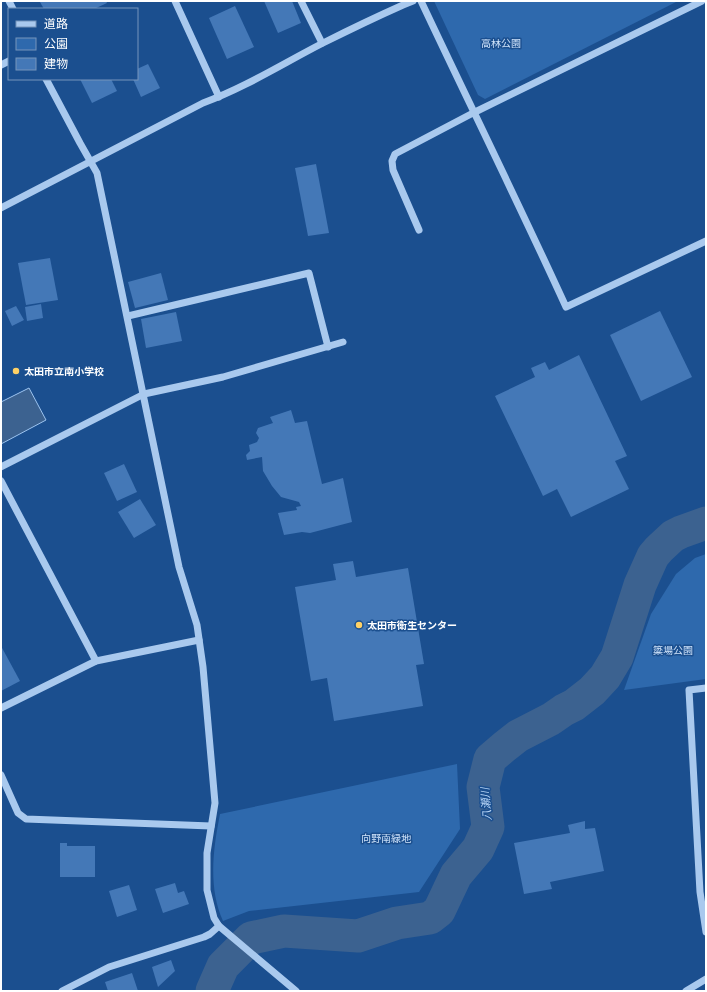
<svg xmlns="http://www.w3.org/2000/svg" width="707" height="992" viewBox="0 0 707 992" font-family="'Varela Round','Noto Sans JP',sans-serif">
  <rect width="100%" height="100%" fill="#1b4f8f"/>
  <g fill="#2e69ad">
    <path d="M434,1H678L485,99L478,95Z"/>
    <path d="M706,554V679L624,690L651,614L676,574L695,558Z"/>
    <path d="M457,764L460,829L419,892L249,911L223,921C208,888 213,849 220,814Z"/>
  </g>
  <path fill="#3c6290" stroke="#9cc4f0" d="M29,388L46,420L1,444V402Z"/>
  <g fill="none" stroke-linecap="round" stroke-linejoin="round">
    <path stroke="#3c6290" stroke-width="33" d="M212,991L223,966L251,938L284,931L358,936L397,923L430,918L439,911L456,875L478,849L488,827L483,787L490,759L504,747L518,736L551,719L564,710L574,705L592,691L605,677L617,657L640,585L653,556L659,549L673,536L681,532L706,523"/>
  </g>
  <g fill="#4478b7">
    <path d="M43,1H106L107,3L94,9H44L40,2Z"/>
    <path d="M264,1H292L301,23L278,33Z"/>
    <path d="M235,6L254,47L227,59L209,18Z"/>
    <path d="M148,64L160,88L141,97L133,79H137V69Z"/>
    <path d="M80,79H111L117,91L92,103Z"/>
    <path d="M316,164L329,233L308,236L295,168Z"/>
    <path d="M50,258L58,300L26,305L18,263Z"/>
    <path d="M161,273L168,300L135,308L128,282Z"/>
    <path d="M41,304L43,318L27,321L25,307Z"/>
    <path d="M16,306L24,320L12,326L5,311Z"/>
    <path d="M660,311L692,377L641,401L610,335Z"/>
    <path d="M176,312L182,341L146,348L141,319Z"/>
    <path d="M579,355L627,456L615,461L629,489L571,517L557,489L543,496L495,396L535,377L531,368L545,362L549,370Z"/>
    <path d="M291,410L295,423L307,421L322,484L343,478L352,522L310,533L302,532L284,535L278,513L297,510L296,507L301,506L299,502L281,497L272,486L263,471L262,457L247,460L246,455L250,451L249,445L257,442L259,438L256,433L258,428L273,423L270,417Z"/>
    <path d="M124,464L137,492L117,501L104,473Z"/>
    <path d="M140,499L156,525L134,538L118,512Z"/>
    <path d="M353,561L356,577L408,568L424,664L416,665L423,706L334,721L327,678L311,681L295,587L336,580L333,564Z"/>
    <path d="M1,646L20,681L1,691Z"/>
    <path d="M585,821V829L595,828L604,871L550,882L552,889L524,894L514,843L570,833L568,825Z"/>
    <path d="M60,843H67V846H95V877H60Z"/>
    <path d="M175,883L178,893L184,891L189,904L163,913L155,889Z"/>
    <path d="M129,885L137,910L117,917L109,891Z"/>
    <path d="M171,960L175,971L158,987L152,967Z"/>
    <path d="M132,973L138,991H108L105,982Z"/>
  </g>
  <g fill="none" stroke-linecap="round" stroke-linejoin="round">
    <g stroke="#a9c9ee" stroke-width="7">
      <path d="M9,1L13,9"/>
      <path d="M175,1L219,97"/>
      <path d="M301,1L322,43"/>
      <path d="M421,1C469,103 519,204 566,307L706,241"/>
      <path d="M1,65L9,61"/>
      <path d="M46,79L80,143L97,173L179,567L197,625L203,667L215,803L207,853V890L214,918L219,926L296,991"/>
      <path d="M1,208L203,103C246,87 282,64 323,43C349,30 376,17 403,5L413,1"/>
      <path d="M419,230L393,170L392,161L395,154L473,113L702,1"/>
      <path d="M128,316L309,273L328,347"/>
      <path d="M1,467L144,394L223,377L343,342"/>
      <path d="M1,481L96,661"/>
      <path d="M706,688L689,690L700,892L706,932"/>
      <path d="M1,708L96,661L199,640"/>
      <path d="M1,775L18,813L26,819L211,826"/>
      <path d="M62,991L109,967L204,937L210,934L219,926"/>
      <path d="M686,991L706,979"/>
    </g>
  </g>
  <g fill="#ffd166" stroke="#1b4f8f" stroke-width="1.5">
    <circle cx="16" cy="371" r="4"/>
    <circle cx="359" cy="625" r="4"/>
  </g>
  <g text-anchor="middle" stroke-width="3" stroke-linejoin="round" paint-order="stroke">
    <g font-size="10" fill="#cfe3fa" stroke="#1b4f8f">
      <text x="501" y="47">高林公園</text>
      <text x="673" y="654">簗場公園</text>
      <text x="386" y="842">向野南緑地</text>
    </g>
    <g font-size="10" font-weight="bold" fill="#fff" stroke="#1b4f8f" text-anchor="start">
      <text x="24" y="375">太田市立南小学校</text>
      <text x="367" y="629">太田市衛生センター</text>
    </g>
    <g font-size="11" font-style="italic" fill="#b5d3f5" stroke="#1b4f8f">
      <text transform="translate(486 804) rotate(-94)" y="4">八瀬川</text>
    </g>
  </g>
  <rect width="707" height="992" fill="none" stroke="#ffffff" stroke-width="4"/>
  <rect x="8" y="8" width="130" height="72" fill="#1b4f8f" stroke="#7695bc"/>
  <rect x="16" y="21" width="20" height="6" fill="#a9c9ee" stroke="#7695bc"/>
  <text x="44" y="28" font-size="12" fill="#ffffff">道路</text>
  <rect x="16" y="38" width="20" height="12" fill="#2e69ad" stroke="#7695bc"/>
  <text x="44" y="48" font-size="12" fill="#ffffff">公園</text>
  <rect x="16" y="58" width="20" height="12" fill="#4478b7" stroke="#7695bc"/>
  <text x="44" y="68" font-size="12" fill="#ffffff">建物</text>
</svg>
